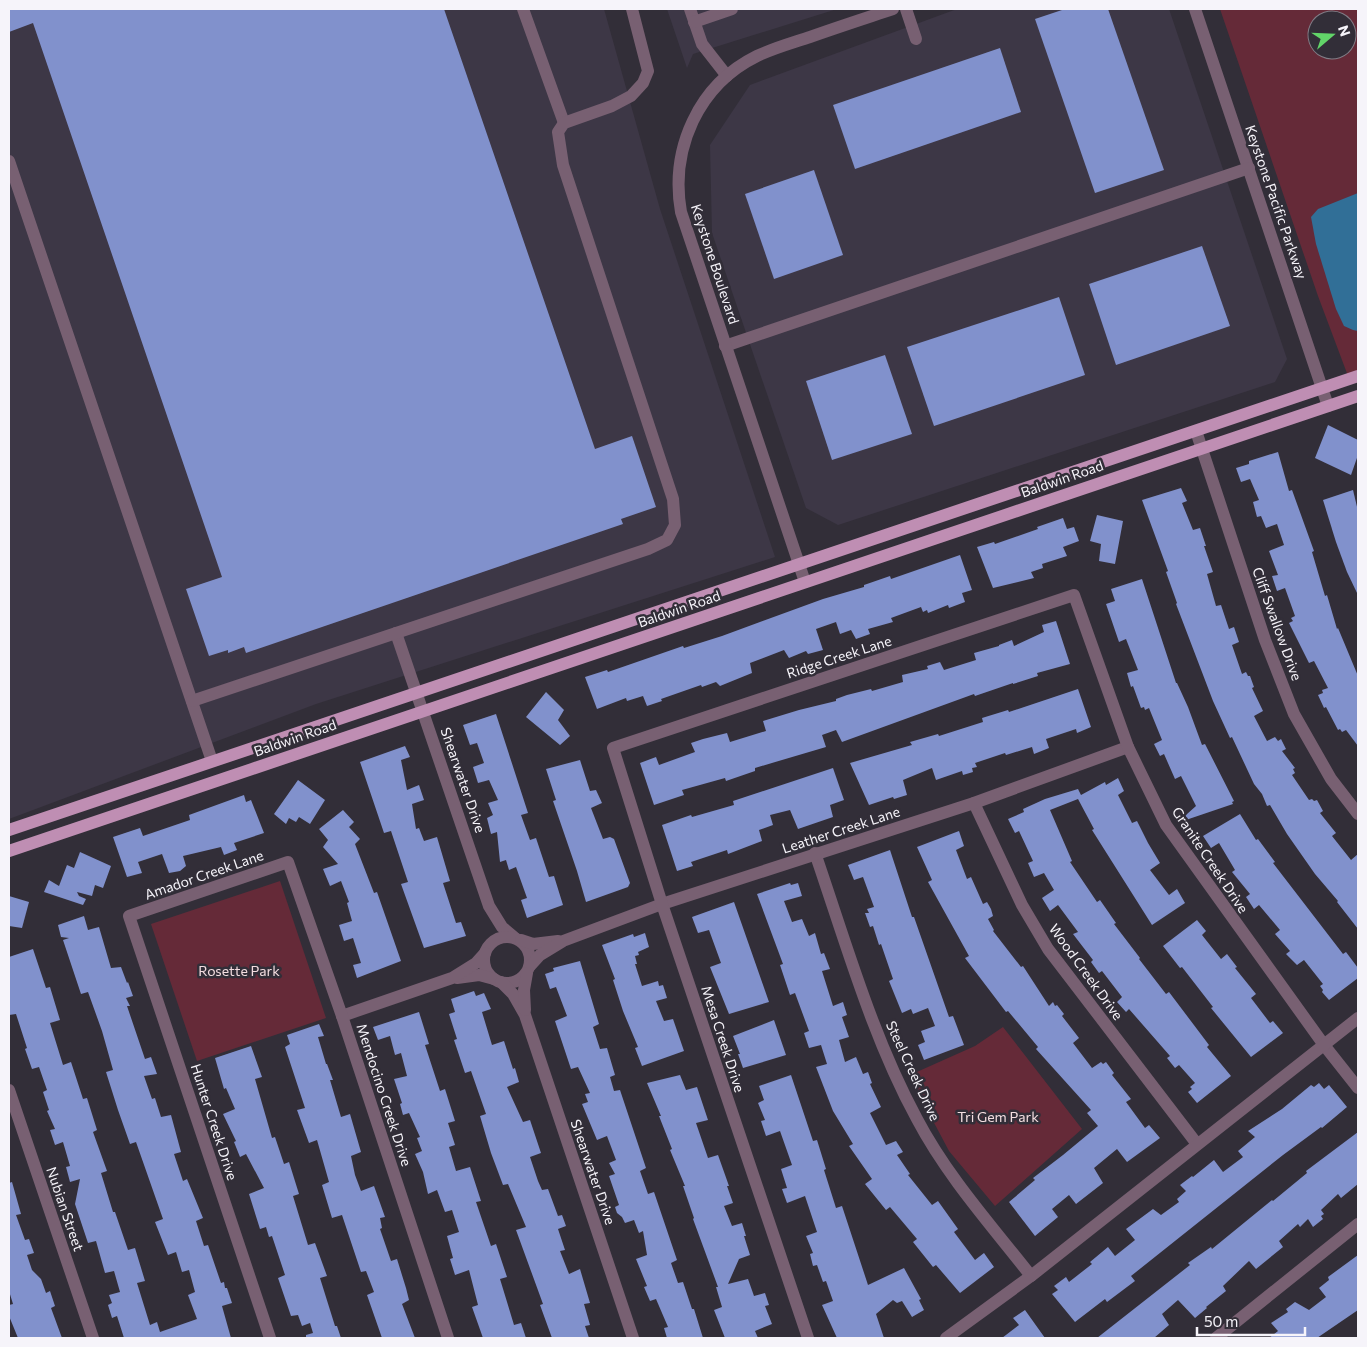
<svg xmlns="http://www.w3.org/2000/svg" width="1367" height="1347" viewBox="0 0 1367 1347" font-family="Commissioner,sans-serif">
  <rect width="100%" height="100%" fill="#322e38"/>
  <g fill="#3d3746">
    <path d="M9,9H604L660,209L775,557L316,704L9,819Z"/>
    <path d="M667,9H837L693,54L687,68Z"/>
    <path d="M957,9H1169L1287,359L1275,382L838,525L806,508L712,233L710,145L750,85Z"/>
  </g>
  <g fill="#652a38" fill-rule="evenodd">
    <path d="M1220,9H1358V381L1351,384L1318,296ZM1317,20H1347V50H1317Z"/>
    <path d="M280,881L326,1018L197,1061L151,924Z"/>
    <path d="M1003,1027L1082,1129L995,1206L949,1151L922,1100L910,1075L975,1046Z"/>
  </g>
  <path fill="#316f97" d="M1358,193V331L1353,330L1344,326L1336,309L1316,244L1311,217L1318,209Z"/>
  <g fill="#8191cc">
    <path d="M9,9H444L595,449L632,436L656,507L621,519L623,524L246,653L244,647L228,653V650L209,656L186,589L222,577L33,23L9,32Z"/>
    <path d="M1065,9H1108L1164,170L1095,193L1035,19Z"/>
    <path d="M1000,48L1021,112L855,169L833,105Z"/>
    <path d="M814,170L843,255L774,279L745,194Z"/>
    <path d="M1202,246L1230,326L1116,365L1089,284Z"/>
    <path d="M1059,297L1085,375L934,426L907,347Z"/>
    <path d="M885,355L912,434L832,460L806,381Z"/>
    <path d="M1328,425L1358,440V455L1351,475L1315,458Z"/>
    <path d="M1278,452L1289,491L1292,490L1314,551L1312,552L1325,596L1327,595L1337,629L1338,628L1358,676V746L1346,730L1342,732L1340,729L1338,730L1326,707L1324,708L1318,695L1323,693L1322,690L1328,688L1314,661L1309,663L1289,623L1293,621L1291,618L1295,616L1285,588L1277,591L1272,576L1278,575L1269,551L1284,545L1277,524L1266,528L1261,516L1257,517L1253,502L1259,500L1250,479L1241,482L1236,468L1249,464V461Z"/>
    <path d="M1181,488L1187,501L1182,503L1193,530L1200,528L1206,546H1204L1213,572L1207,574L1216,606L1221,605L1229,629L1234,627L1239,642L1232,645L1242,674L1246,672L1248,676H1250L1254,687L1252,688L1263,711L1254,716L1267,741L1275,737L1278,741L1281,739L1286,749L1282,751L1295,768L1293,769L1295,773L1292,775L1309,800L1312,799L1314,801L1317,800L1323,811L1320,813L1336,833L1332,836L1351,860L1358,854V929L1337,902L1338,901L1315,874L1287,834L1270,805L1267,806L1262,794L1254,784L1232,737L1230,738L1213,701L1176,604L1177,603L1166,572L1168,571L1142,500Z"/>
    <path d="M1353,490L1358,511V595L1347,572L1336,542L1323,500Z"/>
    <path d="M1097,515L1123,521L1115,564L1099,561L1101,544L1090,541Z"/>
    <path d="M1063,518L1067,529L1074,527L1079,541L1063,547L1067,556L1042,564L1043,568L1031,572L1034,578L993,588L977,547L994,542L995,544L1038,529L1037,527Z"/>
    <path d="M960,555L972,590L962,593L965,602L949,608L948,605L928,613L927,610L923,612L921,607L891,618L893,622L868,629L870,634L856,639L851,630L840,634L836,622L816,629L823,650L808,654L806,651L789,658L784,650L750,663L752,673L720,686L716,682L702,687L701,685L661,699L662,701L647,706L643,696L627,701L626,698L597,709L585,677L607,670L608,672L683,646L684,648L722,636L823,599L864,587V585L890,576L891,579Z"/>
    <path d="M1142,579L1176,683H1177L1188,707L1202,745L1205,744L1234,801L1232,802L1233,804L1177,823L1196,806L1181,776L1175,779L1164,754L1160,756L1154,744L1162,740L1149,708L1145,710L1144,707L1141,708L1133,686L1131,687L1127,673L1138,670L1126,639L1119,642L1106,604L1115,601L1111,589Z"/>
    <path d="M1056,621L1070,664L1037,673L1038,676L1013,684V683L975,696L974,694L842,742L836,730L822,735L826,747L755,768V771L726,781L725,778L682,790L684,795L654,805L640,763L656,757L659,765L695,752L691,743L703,739L727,733L730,742L766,731L763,721L799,710L836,701V699L847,695L871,689L872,691L903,682L902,675L928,669L927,666L940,662L944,670L976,660L974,653L999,646V645L1012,640L1014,646L1044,632L1042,625Z"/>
    <path d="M1078,689L1091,727L1077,733L1076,729L1046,739L1049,748L1034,754L1032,747L1006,755L1005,753L975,763L977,767L972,768L973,772L963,775L962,771L936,780L932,768L903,780L907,795L894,799L893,797L869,805L850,763L912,745L910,742L938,734L939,736L983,722L982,718L1008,710L1009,712Z"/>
    <path d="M546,692L564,710L558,720L570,736L560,745L526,717Z"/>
    <path d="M496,714L528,813L521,815L530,840L536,838L549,877L554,876L563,905L527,918L521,900L527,898L516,867L509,870L506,860L500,862L497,832L491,834L487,818L493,815L488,803L498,800L489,780L478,783L473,767L484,763L477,743L470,745L463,725Z"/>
    <path d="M405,746L410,757L401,760L407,790L419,785L424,800L412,804L416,829L419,828L424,841L437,837L450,881L443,883L456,923L461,922L466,936L424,948L401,884L408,882L391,831L384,833L360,762Z"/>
    <path d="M580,760L590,791L596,790L602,803L591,808L603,839L610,837L614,839L630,883L628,887L586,902L577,871L553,801L556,800L546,769Z"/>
    <path d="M833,768L844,800L830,805L833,817L798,829L790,810L770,815L773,825L759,830L762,841L728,854L727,850L691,862L693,866L677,871L662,825L691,815L692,817L734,805L733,801Z"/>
    <path d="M1118,778L1124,791L1118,795L1132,823L1137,821L1148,843L1160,863L1150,870L1169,895L1177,889L1185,903L1152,925L1092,830L1094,829L1078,799L1050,810L1072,861L1070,862L1097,902L1100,900L1116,923L1114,924L1140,958L1139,959L1166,994L1169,992L1209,1045L1207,1047L1231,1076L1197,1103L1188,1092L1192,1089L1190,1087L1195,1083L1179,1065L1175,1068L1167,1058L1170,1056L1129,1009L1126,1012L1117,1002L1122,997L1102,971L1099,973L1091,962L1093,960L1073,934L1078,932L1058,905L1050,911L1042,898L1054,890L1044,873L1034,877L1028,863L1033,861L1019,831L1015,833L1008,819L1024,812L1023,809L1045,799L1078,789L1081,795L1105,782L1106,785Z"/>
    <path d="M298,780L325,800L310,824L299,817L296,822L289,818L286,824L274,814Z"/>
    <path d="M244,795L246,802L251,800L264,833L234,843L237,850L224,855L221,847L183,856L186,866L180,871L169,873L162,854L138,862L142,873L127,877L113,837L140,828L143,836L190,820L189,815Z"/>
    <path d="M343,810L354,822L349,827L360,839L355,844L374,893L377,892L401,961L357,978L353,965L361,963L353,938L344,941L339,925L352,921L347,903L349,902L341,881L330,886L323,869L338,864L323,847L328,840L319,829Z"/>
    <path d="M1240,814L1256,840L1258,839L1275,862L1273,863L1343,954L1346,952L1358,968V978L1329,1000L1322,992L1323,990L1320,986L1323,984L1304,960L1297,965L1286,954L1290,951L1275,934L1280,930L1259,905L1254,909L1246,897L1250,894L1232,872L1235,870L1219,843L1211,848L1203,836Z"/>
    <path d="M959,831L964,846L956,850L967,879L971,877L983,904L987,902L991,909L993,916L988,919L994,930L993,931L1021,967L1023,966L1049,1006L1053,1002L1055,1006L1057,1005L1064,1014L1062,1016L1079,1038L1073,1043L1092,1068L1101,1062L1103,1064L1106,1062L1114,1073L1112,1075L1131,1099L1126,1102L1145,1128L1149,1125L1160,1138L1127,1162L1117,1149L1094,1168L1103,1183L1076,1204L1069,1195L1052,1209L1058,1217L1035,1236L1009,1202L1035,1180L1033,1178L1063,1155L1098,1126L1087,1113L1091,1110L1036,1049L1038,1047L1008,1011L1006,1012L965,958L969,956L928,882L932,880L917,847Z"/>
    <path d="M890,850L912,917H914L949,1017L953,1016L964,1045L924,1060L918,1045L925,1042L921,1031L935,1026L928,1008L913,1014L911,1009L902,1013L889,981L893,979L881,944L879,945L873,926L870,927L865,913H869L867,909L874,907L863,877L854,880L848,865Z"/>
    <path d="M80,852L111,866L103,888L95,885L92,896L77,892L79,896L86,899L83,905L44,892L49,880L59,886L67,865L74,868Z"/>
    <path d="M790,883L791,885L798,883L802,896L784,901L792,922L802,919L809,936L815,933L821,954L824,953L830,969L822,971L833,1006L843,1002L847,1015L842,1017L849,1037L839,1040L845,1062L856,1057L863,1074L868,1072L872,1083L870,1084L881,1107L870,1113L886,1145L896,1141L903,1152L897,1155L910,1174L908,1175L932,1205L938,1201L958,1229L954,1232L975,1260L984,1253L994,1267L960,1293L936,1265L933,1267L913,1242L917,1239L890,1207L886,1210L865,1184L872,1179L849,1146L853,1144L833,1111L816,1067L827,1064L821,1045L809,1048L804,1033L809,1031L795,993L790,995L780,965L783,964L757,894Z"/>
    <path d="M9,896L29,902L22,928L9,926Z"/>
    <path d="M734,902L769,1002L729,1014L710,967L721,963L709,930L698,933L692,917Z"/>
    <path d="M84,916L88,930L99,927L111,968L121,967L127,983L128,982L133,996L126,998L130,1006H127L145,1059L151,1057L157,1074L144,1076L152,1099L155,1098L161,1117L171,1115L181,1152L174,1154L183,1181L187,1179L203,1218L196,1221L204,1246L208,1245L221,1283L224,1282L225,1288H227L232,1303L222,1306L231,1338H124L117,1316L112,1318L108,1305L112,1303L109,1295L120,1292L114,1271L105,1273L96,1241L88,1243L75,1204L80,1179L70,1182L66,1167L70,1166L63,1142L55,1145L50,1130L55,1129L47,1111L49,1110L43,1092L47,1090L39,1067L32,1069L25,1049L27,1048L16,1014L9,1015V957L33,949L46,988L50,987L60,1020L50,1023L63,1065L71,1062L83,1099L87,1098L97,1130L93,1132L107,1171L101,1173L113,1212H115L128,1250L135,1248L145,1281L137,1283L150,1325L157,1322L160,1332L197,1319L188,1295L195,1292L189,1270L182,1272L176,1252L168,1255L155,1222L163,1219L136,1142L130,1144L118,1110L106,1072L113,1070L102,1031L88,992L81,994L63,940L69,938L61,937L58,925Z"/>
    <path d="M1197,920L1206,931L1202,935L1221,959L1227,954L1237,967L1235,968L1256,994L1251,998L1270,1023L1273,1021L1283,1033L1251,1057L1211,1008L1213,1007L1182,967L1180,968L1163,946Z"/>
    <path d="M645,933L649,947L638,952L639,955L635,956L637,964H635L642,986L658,981L659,986L663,985L667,998L656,1001L664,1021L673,1019L684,1051L642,1066L635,1048L638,1047L623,1011L613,980L615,979L602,945L633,934L634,937Z"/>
    <path d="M580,961L599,1024L593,1027L600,1049L607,1048L615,1075L610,1077L614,1091L620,1090L646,1168L640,1171L648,1194L654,1192L677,1260L671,1263L678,1283L683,1282L692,1309H694L703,1338H667L664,1328L668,1327L656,1299L650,1301L644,1287L647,1286L636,1259L647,1255L643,1231L639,1233L634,1220L625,1223L622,1217L617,1213L615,1207L619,1205L609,1176L615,1174L609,1163L616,1160L607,1136L597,1140L582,1104L588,1102L585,1094L590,1093L578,1067L571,1069L555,1021L567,1016L556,987L550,989L545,974L554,971L553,968Z"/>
    <path d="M474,991L476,996L484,993L491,1009L482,1012L492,1045L504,1041L513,1069L515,1068L519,1082L507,1087L523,1122L530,1120L541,1153L530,1157L538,1181L542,1190L548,1189L558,1216L562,1215L566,1226L558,1229L565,1250L560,1251L569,1274L580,1269L590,1303L584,1304L590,1325L585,1326L589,1338H552L540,1305L543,1304L516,1230L526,1227L508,1184L503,1185L491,1153L480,1116L486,1114L471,1071L465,1073L454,1040L457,1039L449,1014L455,1012L451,999Z"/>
    <path d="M419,1012L429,1044L425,1045L440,1091L445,1089L455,1121L448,1123L455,1145L449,1147L456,1171L470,1167L481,1201L476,1202L491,1246L496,1244L507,1277L500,1279L514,1325L521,1323L526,1338H483L472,1307L478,1305L469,1270L455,1275L450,1259L453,1258L447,1236L459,1232L452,1210L445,1212L437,1190L428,1194L423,1172L415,1154L422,1151L417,1138L420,1137L409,1113L403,1115L400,1104L402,1103L394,1079L407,1076L401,1053L395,1055L390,1036L378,1040L373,1027Z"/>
    <path d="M774,1020L786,1055L743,1068L738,1054H740L733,1036Z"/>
    <path d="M319,1024L324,1036L318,1037L326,1064H327L333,1080H330L341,1117L350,1114L361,1152L351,1156L355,1175L361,1191L374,1186L385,1217L380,1218L382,1228L380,1229L391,1261L397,1259L406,1288L409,1300L402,1304L415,1338H382L367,1295L374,1292L366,1271L361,1272L342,1215L332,1218L322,1185L329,1182L317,1140L309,1143L297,1110L305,1108L285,1047L290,1044L287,1035Z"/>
    <path d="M251,1046L262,1077L255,1079L272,1138L275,1137L284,1164L289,1162L299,1194L293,1196L308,1245L315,1243L327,1276L320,1278L335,1326H337L341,1338H306V1335L313,1333L310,1323L302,1326L298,1315L291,1316L278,1278L285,1275L272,1236L269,1237L266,1227L260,1229L249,1194L264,1188L246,1154L240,1157L234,1142L236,1141L223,1114L235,1109L226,1088L224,1089L215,1058Z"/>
    <path d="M680,1075L686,1090L697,1087L708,1120L696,1123L708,1158L718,1155L729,1186H727L733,1203L724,1206L732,1226L742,1223L746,1236H744L750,1255L739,1259L728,1284L748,1279L754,1296L765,1293L769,1305L765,1306L772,1324L755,1331L758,1338H725L714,1310L722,1307L716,1287H718L693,1219L694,1218L683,1186H685L670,1150L672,1149L659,1116H661L647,1083Z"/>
    <path d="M791,1075L813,1141L817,1140L826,1169L824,1170L836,1208L842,1206L868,1285L904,1268L921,1299L919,1300L924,1310L912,1317L902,1301L897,1303L893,1300L876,1314L884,1338H837L822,1305L833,1301L826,1281L823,1282L817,1265L813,1266L810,1254L813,1253L806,1236L817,1232L805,1196L787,1203L782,1189L787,1188L781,1169L792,1165L780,1131L766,1136L761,1121L765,1120L758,1103L764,1100L759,1086Z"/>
    <path d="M1319,1083L1324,1089L1329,1085L1347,1107L1322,1128L1321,1127L1283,1155L1131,1276L1135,1281L1107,1302L1105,1299L1075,1322L1052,1294L1058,1290L1054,1286L1066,1277L1069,1282L1092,1264L1090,1262L1108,1247L1115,1256L1135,1240L1126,1229L1153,1209L1161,1215L1179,1202L1177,1199L1186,1191L1180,1185L1192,1176L1193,1177L1214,1160L1223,1172L1243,1157L1238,1151L1255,1137L1248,1131L1282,1109L1311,1085L1314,1087Z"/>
    <path d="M1358,1132V1184L1341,1198L1338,1194L1321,1210L1324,1214L1321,1216L1323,1219L1313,1227L1308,1219L1300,1227L1298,1224L1279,1241L1283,1247L1256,1269L1249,1261L1223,1286L1226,1291L1206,1307L1207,1308L1195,1318L1178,1300L1162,1314L1169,1325L1154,1338H1097L1190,1265L1188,1263L1211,1247L1212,1249L1272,1200L1273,1201L1307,1173L1306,1171Z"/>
    <path d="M12,1182L21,1214L16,1215L25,1240L29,1239L34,1253L27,1255L32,1270L41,1279L46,1293L50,1291L55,1306L51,1308L62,1338H18L9,1316V1305L13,1304L9,1291V1183Z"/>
    <path d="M1358,1255V1310L1317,1338H1269L1278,1331L1271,1323L1288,1312L1286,1309L1295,1302L1309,1310L1326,1297L1319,1288L1329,1280L1328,1277Z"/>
    <path d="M1025,1310L1045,1338H1002L1019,1325L1013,1318Z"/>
  </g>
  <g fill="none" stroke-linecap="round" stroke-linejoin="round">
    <g stroke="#786072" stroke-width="12">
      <path d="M523,9L564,123"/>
      <path d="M690,9L702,44L727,76"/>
      <path d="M906,9L916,39"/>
      <path d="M1195,9L1328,406"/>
      <path d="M694,22L732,9"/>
      <path d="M9,161L212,761"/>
      <path d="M725,346L1249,168"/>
      <path d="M1196,431L1265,640L1294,714L1331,779L1358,814"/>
      <path d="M805,582L681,212C670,149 698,85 757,56C774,48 792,43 810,37C838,27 866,18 893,9"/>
      <path d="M396,633L489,906L502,927L514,937"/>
      <path d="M192,701L648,549L667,540L675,525L673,499L563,165L558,132L564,123L612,106L631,96L643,83L648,71L632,9"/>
      <path d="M974,803L1022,905L1048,949L1197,1144"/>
      <path d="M815,853C846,943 872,1036 917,1119C947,1176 991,1225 1031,1276"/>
      <circle cx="507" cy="960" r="23"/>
      <path d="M521,940L533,944L558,941"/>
      <path d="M530,966L540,955L563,941L662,904L974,803L1128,747"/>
      <path d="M457,978L479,975L494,979"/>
      <path d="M501,982L513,994L525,1015L633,1338"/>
      <path d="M525,1010L524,990L527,973"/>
      <path d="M342,1016L452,978L476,963L485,953"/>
      <path d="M9,1090L93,1338"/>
      <path d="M270,1338L129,916L288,862L342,1016L448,1338"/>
      <path d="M808,1338L662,904L613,748L1074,595L1128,747L1166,825L1324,1045L1358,1088"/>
      <path d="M946,1338L1031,1276L1358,1018"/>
      <path d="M1216,1338L1358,1224"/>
    </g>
    <g stroke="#bf8eb3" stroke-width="12">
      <path d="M9,830L1358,376"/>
      <path d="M9,851L1358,396"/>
    </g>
  </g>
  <g text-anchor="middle" stroke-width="5" stroke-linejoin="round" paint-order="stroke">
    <g font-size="14" fill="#f6f4fa" stroke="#322e38">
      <text transform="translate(1276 202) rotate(71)" y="5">Keystone Pacific Parkway</text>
      <text transform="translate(715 264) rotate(72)" y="5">Keystone Boulevard</text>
      <text transform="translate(1062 479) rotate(-19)" y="5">Baldwin Road</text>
      <text transform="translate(679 609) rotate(-19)" y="5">Baldwin Road</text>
      <text transform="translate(1277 624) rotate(70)" y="5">Cliff Swallow Drive</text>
      <text transform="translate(839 657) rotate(-18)" y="5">Ridge Creek Lane</text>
      <text transform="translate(295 738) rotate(-19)" y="5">Baldwin Road</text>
      <text transform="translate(463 780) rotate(71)" y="5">Shearwater Drive</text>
      <text transform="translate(841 830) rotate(-18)" y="5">Leather Creek Lane</text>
      <text transform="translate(1210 860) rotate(56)" y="5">Granite Creek Drive</text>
      <text transform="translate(204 875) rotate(-19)" y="5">Amador Creek Lane</text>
      <text transform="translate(1086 972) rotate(54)" y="5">Wood Creek Drive</text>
      <text transform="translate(723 1039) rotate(72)" y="5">Mesa Creek Drive</text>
      <text transform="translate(913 1071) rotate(65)" y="5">Steel Creek Drive</text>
      <text transform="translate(384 1095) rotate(72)" y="5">Mendocino Creek Drive</text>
      <text transform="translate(214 1122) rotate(72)" y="5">Hunter Creek Drive</text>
      <text transform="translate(593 1172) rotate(71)" y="5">Shearwater Drive</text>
      <text transform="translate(65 1209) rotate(71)" y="5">Nubian Street</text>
    </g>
    <g font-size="14" fill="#f3dde0" stroke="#322e38">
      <text x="239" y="976">Rosette Park</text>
      <text x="998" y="1122">Tri Gem Park</text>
    </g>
  </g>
  <rect width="1367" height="1347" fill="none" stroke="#f6f4fa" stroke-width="20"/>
  <g transform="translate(1332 35) rotate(71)"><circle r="24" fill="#322e38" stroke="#807d86"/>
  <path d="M0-4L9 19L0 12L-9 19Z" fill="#62d469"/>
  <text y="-8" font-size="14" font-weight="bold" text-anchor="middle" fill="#f6f4fa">N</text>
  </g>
  <path d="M1197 1327v8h108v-8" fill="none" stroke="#f6f4fa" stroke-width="2.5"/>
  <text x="1204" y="1327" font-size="15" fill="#f6f4fa" stroke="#322e38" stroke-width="4" paint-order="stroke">50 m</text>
</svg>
